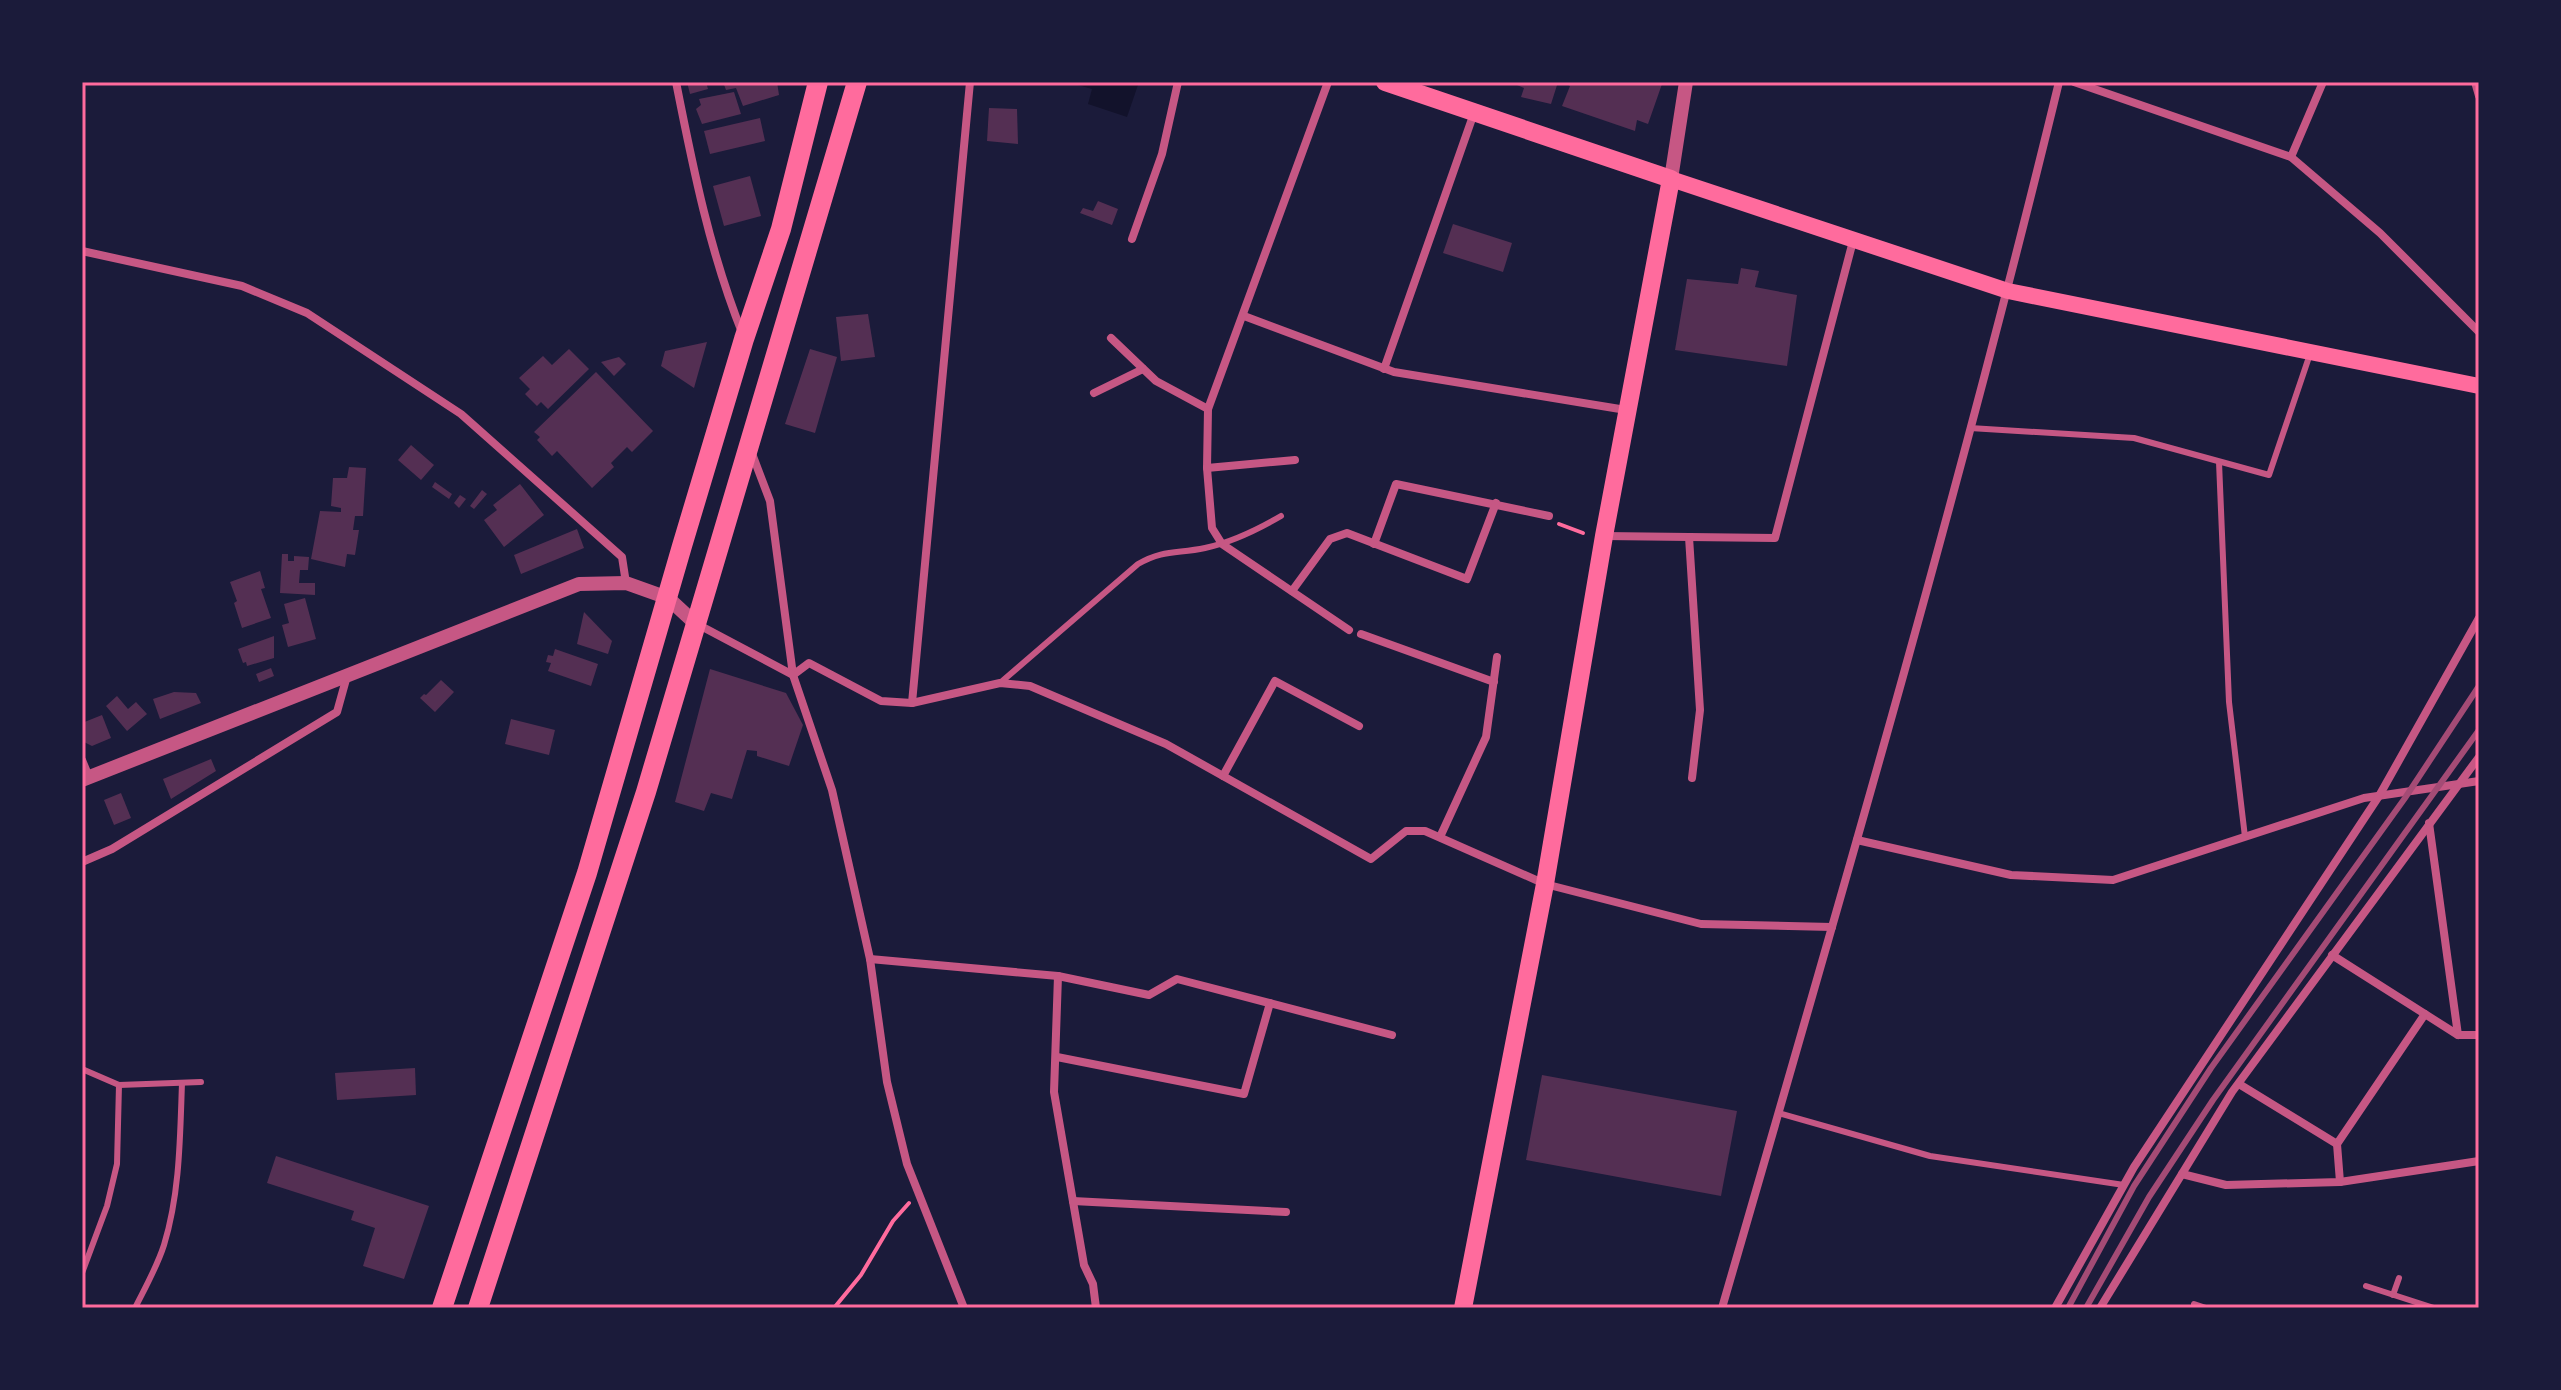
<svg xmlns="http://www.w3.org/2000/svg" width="2561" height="1390" viewBox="0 0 2561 1390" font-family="'Alegreya Sans',sans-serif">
  <rect width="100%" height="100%" fill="#1b1b3a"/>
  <path fill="#12122b" d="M1079,82H1139L1127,117L1088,104L1092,89L1078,85Z"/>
  <g fill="#542f53">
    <path d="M687,82H706L708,89L690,94Z"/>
    <path d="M723,82H777L779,95L743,106L736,88L726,90Z"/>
    <path d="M1510,82H1558L1551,104L1521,97L1524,88Z"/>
    <path d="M1563,82H1656L1662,84L1648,124L1637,120L1635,131L1562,106L1570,86Z"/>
    <path d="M734,92L741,114L702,124L696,109L701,105L699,99Z"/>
    <path d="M989,108L1017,109L1018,144L987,141Z"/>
    <path d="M760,118L765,141L710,154L704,131Z"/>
    <path d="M750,176L761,216L724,226L713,186Z"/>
    <path d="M1098,201L1118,209L1112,225L1080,213L1083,208L1093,211Z"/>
    <path d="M1453,224L1512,243L1503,272L1443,253Z"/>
    <path d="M1741,268L1759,271L1755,287L1797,295L1787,366L1675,350L1687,279L1738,284Z"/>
    <path d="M868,314L875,357L841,361L836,317Z"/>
    <path d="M707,342L694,388L661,366L665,351Z"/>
    <path d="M569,349L589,369L548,409L541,402L537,406L525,394L530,389L519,378L543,356L552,365Z"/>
    <path d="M810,349L837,357L815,433L785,424Z"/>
    <path d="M619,357L626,364L614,376L601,362Z"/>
    <path d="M596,372L653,431L632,452L627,447L611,463L614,467L592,488L557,451L552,456L537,440L540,437L534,432Z"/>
    <path d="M411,445L434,465L421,480L398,460Z"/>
    <path d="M349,467L366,468L363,516H355L353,530H359L355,555L347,554L345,567L311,559L320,511L341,512V508L331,506L333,478H347Z"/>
    <path d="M435,482L452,494L449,499L432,487Z"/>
    <path d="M520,484L544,515L504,547L484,520L497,510L493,505Z"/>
    <path d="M482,490L487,494L474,509L470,506Z"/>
    <path d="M460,495L466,499L459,508L454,503Z"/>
    <path d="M577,529L584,548L521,574L514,555Z"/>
    <path d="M282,554H288V561H294V556L309,557L308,570H300L299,583H315V595L280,593Z"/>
    <path d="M260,571L265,588L261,589L271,618L242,628L234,603L237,601L230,582Z"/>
    <path d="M305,598L316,639L288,647L282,625L289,623L284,604Z"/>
    <path d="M584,612L612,641L608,654L577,644Z"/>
    <path d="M274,636V658L247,666L246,662L243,663L238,649Z"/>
    <path d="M555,649L598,664L591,686L548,671L551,663L546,662L548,655L553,656Z"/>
    <path d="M271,668L274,676L259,682L256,674Z"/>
    <path d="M710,669L786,693L803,725L789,766L757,756V751L747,750L732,799L711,793L704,811L675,802Z"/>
    <path d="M441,680L454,692L435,712L420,698L424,694L426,695Z"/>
    <path d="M174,692L196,693L201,703L160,719L153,699Z"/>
    <path d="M117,696L128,709L136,702L147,714L127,731L106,706Z"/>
    <path d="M102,715L111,738L92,746L84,742L82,723Z"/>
    <path d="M511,719L555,730L549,755L505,744Z"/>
    <path d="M211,759L216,771L171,799L163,779Z"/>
    <path d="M121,793L131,818L114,825L104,800Z"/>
    <path d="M415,1068L416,1095L337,1100L335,1073Z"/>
    <path d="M1542,1075L1737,1111L1721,1196L1526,1160Z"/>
    <path d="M276,1156L429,1206L404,1279L363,1266L375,1228L351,1220L354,1211L267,1183Z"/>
  </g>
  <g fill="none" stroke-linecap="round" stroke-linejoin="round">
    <g stroke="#ff6b9d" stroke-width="4">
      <path d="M1559,524L1583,533"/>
      <path d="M834,1308L861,1275L893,1221L909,1203"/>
    </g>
    <g stroke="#c65784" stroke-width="6">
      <path d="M1970,428L2134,438L2269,475L2310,354"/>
      <path d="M2219,462L2229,702L2245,837"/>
      <path d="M1000,683L1138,564C1164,549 1178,554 1205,548C1233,542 1257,530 1281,516"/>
      <path d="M82,1069L119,1085L201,1082"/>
      <path d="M1778,1113L1930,1156L2124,1185"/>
      <path d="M82,1273L107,1206L117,1164L119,1085"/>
      <path d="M2366,1286L2434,1308"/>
      <path d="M2393,1295L2399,1278"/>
      <path d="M2194,1304L2206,1308"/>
      <path d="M135,1308C145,1288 157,1267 164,1245C180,1193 180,1137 182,1083"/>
    </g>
    <g stroke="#c65784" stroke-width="8">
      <path d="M676,82C693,168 710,253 743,335"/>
      <path d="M2074,82L2291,157L2380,233L2479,332"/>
      <path d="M2475,82L2479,96"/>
      <path d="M2291,157L2323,82"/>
      <path d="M1132,239L1162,154L1178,82"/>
      <path d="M82,251L242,286L307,313L461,414L622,557L626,583"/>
      <path d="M1244,316L1394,372L1626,410"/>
      <path d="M1111,338L1156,381L1208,409"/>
      <path d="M1384,369L1474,113"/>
      <path d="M1094,393L1143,369"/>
      <path d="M751,451L770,501L793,675L809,663L881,701L912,703L1000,683L1030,686L1166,744L1371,859L1406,831H1425L1545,884L1701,924L1832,927"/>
      <path d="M1295,460L1207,468L1208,409L1328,82"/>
      <path d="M1207,468L1212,528L1222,544L1349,630"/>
      <path d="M1604,536L1775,538L1853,241"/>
      <path d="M1689,537L1700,710L1692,778"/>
      <path d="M1374,544L1396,484L1549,516"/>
      <path d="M1292,591L1330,539L1347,533L1467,579L1496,503"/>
      <path d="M697,624L793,675L832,790L870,959L887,1082L907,1164L964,1308"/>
      <path d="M1361,634L1494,682"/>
      <path d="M912,703L970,82"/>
      <path d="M82,760L89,777"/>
      <path d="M1223,776L1275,681L1359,726"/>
      <path d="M2429,823L2458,1035H2479"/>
      <path d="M1440,837L1486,737L1497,657"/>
      <path d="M1857,840L2011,875L2113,880L2364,798L2479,781"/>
      <path d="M82,862L112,849L337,712L347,676"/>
      <path d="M2332,955L2458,1035"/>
      <path d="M870,959L1058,976L1149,995L1177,979L1392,1035"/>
      <path d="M1058,976L1054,1092L1084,1265L1093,1284L1096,1308"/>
      <path d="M1057,1057L1244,1094L1270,1003"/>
      <path d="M2239,1084L2337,1144L2425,1014"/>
      <path d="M2337,1144L2340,1182"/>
      <path d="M2182,1174L2226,1185L2340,1182L2479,1161"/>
      <path d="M1073,1201L1286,1212"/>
      <path d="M1722,1308C1840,901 1959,494 2059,82"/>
      <path d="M2055,1308L2134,1167L2379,796L2479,618"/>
      <path d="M2100,1308L2232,1092L2479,757"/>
    </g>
    <g stroke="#c65784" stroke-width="14">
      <path d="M1671,179L1686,82"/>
      <path d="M82,780L579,584L626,583L668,598L696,624"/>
    </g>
    <path stroke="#ff6b9d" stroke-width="16" d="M1671,179L2008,291L2479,386"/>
    <path stroke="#ff6b9d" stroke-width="18" d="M1385,82L1671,179L1604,536L1545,884L1463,1308"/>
    <g stroke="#ff6b9d" stroke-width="20">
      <path d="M442,1308L587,873L682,546L744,339L781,229L818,82"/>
      <path d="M478,1308L646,792L857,82"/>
    </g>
    <g stroke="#a44b75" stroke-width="6">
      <path d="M2068,1308L2134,1186L2211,1068L2405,798L2479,686"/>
      <path d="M2086,1308L2149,1197L2213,1100L2479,730"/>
    </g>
  </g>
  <rect width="2561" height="1390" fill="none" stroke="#1b1b3a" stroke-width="168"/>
  <rect x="84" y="84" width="2393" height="1222" fill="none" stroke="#ff6b9d" stroke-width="3"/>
</svg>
